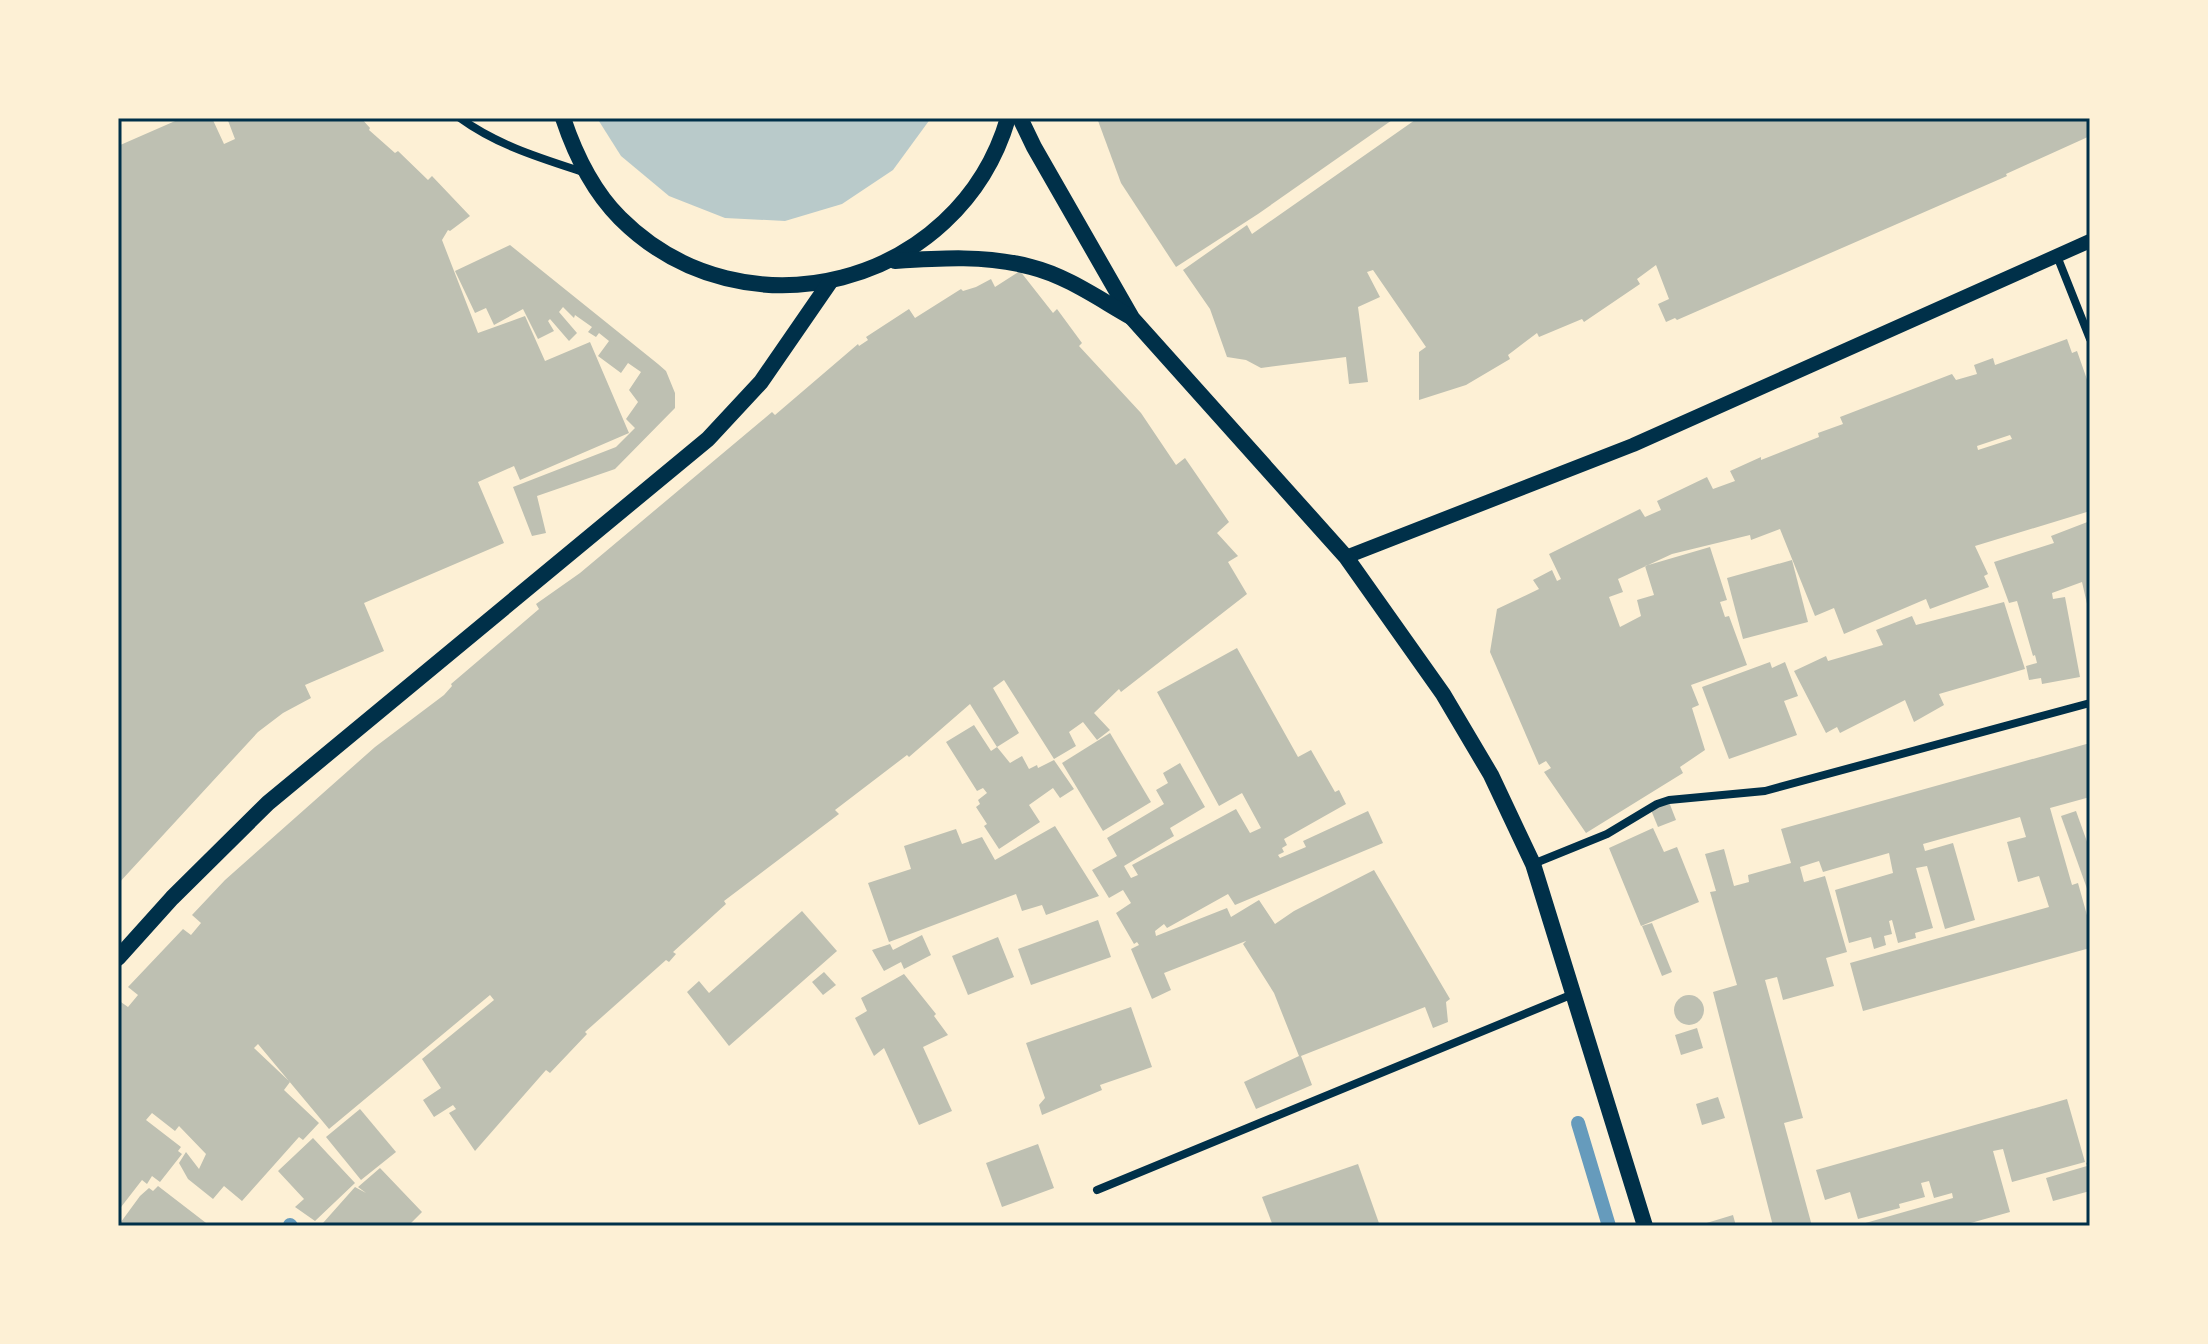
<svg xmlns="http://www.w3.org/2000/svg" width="2208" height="1344" viewBox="0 0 2208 1344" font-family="Georgia,serif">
  <rect width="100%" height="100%" fill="#fdf0d5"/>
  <path fill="#b9caca" d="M597,118H931L893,170L842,204L785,221L725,218L669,196L621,156Z"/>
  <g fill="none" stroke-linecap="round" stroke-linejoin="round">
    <g stroke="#669bbc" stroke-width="14">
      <path d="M1578,1123L1609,1226"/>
      <path d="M290,1225L291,1226"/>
    </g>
  </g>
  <g fill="#bec0b2" fill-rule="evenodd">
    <path d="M182,118H212L224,144L235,139L227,118H361L370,128L369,130L395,153L398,151L428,180L432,176L470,216L450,231L448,230L442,240L478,333L525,316L545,361L590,342L629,433L520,480L514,466L478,482L504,543L364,603L384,651L305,685L311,698L283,713L258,732L118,884V146Z"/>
    <path d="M1097,118H1395L1258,214L1176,267L1121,183Z"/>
    <path d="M1413,118H2090V136L2006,174L2007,176L1677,320L1675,318L1666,322L1658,304L1669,299L1656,265L1637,279L1640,284L1584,322L1582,319L1539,337L1537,333L1508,355L1510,359L1466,385L1419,400V352L1426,347L1373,270L1367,272L1380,297L1358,307L1368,382L1349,384L1346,357L1261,368L1246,360L1227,357L1210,309L1183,270L1247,225L1252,234L1415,120Z"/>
    <path d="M510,245L658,364L666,371L675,393V408L615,469L537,496L546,533L532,536L513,487L616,447L635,428L626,419L638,402L629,390L641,372L628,363L621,373L598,356L609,341L599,333L596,337L588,332L592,327L575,315L574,318L563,307L559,312L577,333L569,341L550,319L548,321L554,331L538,339L523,309L494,325L486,308L475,313L455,271Z"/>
    <path d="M1020,271L1053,313L1057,309L1082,343L1079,346L1141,413L1176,465L1185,458L1229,522L1217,533L1238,556L1228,562L1247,594L1121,692L1119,689L1094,713L1110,730L1097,740L1083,722L1069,732L1076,746L1054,759L1004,680L993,688L1019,733L997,747L1010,763L1022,756L1029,769L1037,765L1038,768L1054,760L1074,789L1060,798L1053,788L1029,805L1040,822L999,849L984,826L987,824L976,807L980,804L978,800L987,793L983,788L977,791L946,742L974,725L991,751L997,747L970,704L909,757L907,755L835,810L839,814L724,901L726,904L673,952L676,954L669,962L666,960L585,1032L587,1034L550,1073L546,1070L475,1151L449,1113L456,1109L453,1105L434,1117L423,1100L441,1088L422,1059L494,1000L490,995L329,1129L258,1044L254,1048L290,1082L284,1090L319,1123L303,1140L299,1137L242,1201L224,1186L213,1199L188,1179L179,1163L186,1152L199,1169L206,1154L179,1126L175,1131L152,1113L146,1120L181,1147L178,1151L182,1154L160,1182L152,1176L147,1184L142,1180L118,1211V1000L128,1007L138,995L128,987L183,929L191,935L201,923L192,915L225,880L375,747L444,695L452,686L451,684L539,609L536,604L580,573L772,412L775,415L858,344L859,346L868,340L866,337L909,309L915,318L961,289L963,291L976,287L991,279L995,287Z"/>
    <path d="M2067,339L2072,353L2077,351L2090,388V511L1975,546L1988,574L1984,576L1989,587L1930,609L1926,599L1844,634L1834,608L1815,616L1780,529L1751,540L1750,535L1672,554L1618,579L1623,592L1609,597L1620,627L1641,616L1637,600L1654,595L1645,566L1710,547L1727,600L1720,602L1725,617L1729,616L1747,665L1691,685L1699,705L1692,708L1705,750L1680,767L1683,773L1586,833L1544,772L1551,768L1546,761L1539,765L1490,652L1497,609L1539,589L1533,580L1552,570L1557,581L1561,579L1549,554L1640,509L1645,517L1661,510L1657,501L1707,477L1713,489L1735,481L1730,471L1761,457V460L1819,437L1818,433L1843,424L1840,417L1952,374L1956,380L1977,374L1974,365L1993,358L1995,365ZM2010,435L2012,439L1978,450L1977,446Z"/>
    <path d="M2090,521V617L2082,582L2052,593L2053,599L2065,597L2080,677L2042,684L2041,678L2029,680L2026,666L2037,663L2035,655L2033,656L2017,601L2009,603L1994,562L2054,543L2051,536Z"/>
    <path d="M1792,560L1808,622L1743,639L1727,578Z"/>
    <path d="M2004,602L2025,669L1939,694L1944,705L1914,722L1905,700L1840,733L1837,727L1826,733L1794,671L1826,656L1828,661L1883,645L1876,630L1912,616L1916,625Z"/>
    <path d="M1237,648L1298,757L1311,750L1335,792L1339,790L1346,804L1284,839L1287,845L1282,848L1284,852L1278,855L1280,858L1306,847L1303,841L1368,811L1383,843L1235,905L1228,894L1167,928L1164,924L1155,931L1156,936L1227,908L1231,917L1259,900L1275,924L1294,911L1374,870L1450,999L1446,1002L1448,1022L1433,1028L1425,1007L1301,1056L1312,1085L1256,1109L1244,1082L1299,1056L1274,993L1243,944L1246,941L1164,973L1171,990L1152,999L1131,949L1139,945L1137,942L1134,944L1116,913L1131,903L1123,890L1109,898L1092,870L1117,856L1107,838L1164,804L1156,790L1168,783L1163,773L1180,763L1205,807L1170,828L1174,836L1124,866L1131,878L1138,875L1132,865L1236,809L1250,833L1261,828L1242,793L1219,806L1157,692Z"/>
    <path d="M1770,662L1772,668L1785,662L1798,696L1784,701L1797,735L1729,759L1702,687Z"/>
    <path d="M1110,733L1151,802L1103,831L1062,763Z"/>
    <path d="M2090,743V797L2050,808L2072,885L2078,883L2090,926V948L1863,1011L1850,963L2049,907L2039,876L2018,882L2007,842L2026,837L2020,817L1923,844L1925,851L1953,843L1975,920L1945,929L1927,866L1916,868L1933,928L1915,933L1916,938L1898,943L1892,920L1889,921L1892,934L1884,936L1886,945L1874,949L1871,937L1849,943L1835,890L1893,873L1889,853L1823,872L1819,861L1800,867L1804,882L1825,876L1847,952L1826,958L1834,986L1783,1000L1777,977L1765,980L1803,1118L1784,1123L1812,1226H1773L1713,992L1737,985L1710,892L1716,891L1705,854L1724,849L1734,886L1749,882L1748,875L1791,863L1781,829Z"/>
    <path d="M1669,802L1676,820L1658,827L1651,810Z"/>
    <path d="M2076,811L2090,850V897L2061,816Z"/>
    <path d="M1055,826L1099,896L1046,915L1042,905L1022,911L1016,894L889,942L868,883L911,869L904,846L956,829L962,844L982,837L995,860Z"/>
    <path d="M1653,828L1664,852L1677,847L1699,902L1641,926L1609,848Z"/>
    <path d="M802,911L837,951L729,1046L687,992L699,981L709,993Z"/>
    <path d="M1098,920L1111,957L1031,985L1018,949Z"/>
    <path d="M1652,923L1672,972L1662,976L1642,926Z"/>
    <path d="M922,935L931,955L904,969L901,962L884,971L872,950L890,944L893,950Z"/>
    <path d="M998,937L1014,977L968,995L952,956Z"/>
    <path d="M824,972L836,985L823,995L812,982Z"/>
    <path d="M904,974L936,1014L934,1016L948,1035L923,1047L952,1111L919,1125L884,1048L874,1056L855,1018L867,1011L861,998Z"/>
    <circle cx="1689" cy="1010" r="15"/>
    <path d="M1131,1007L1152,1067L1100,1085L1102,1090L1042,1115L1039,1105L1045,1098L1026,1043Z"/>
    <path d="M1697,1028L1703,1048L1681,1055L1675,1035Z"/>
    <path d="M1718,1097L1725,1118L1702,1125L1696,1104Z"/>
    <path d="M2067,1099L2085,1162L2012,1182L2003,1149L1993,1151L2010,1212L1960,1226H1855L1953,1198L1952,1193L1934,1198L1929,1181L1921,1183L1925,1197L1899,1204L1900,1208L1858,1219L1850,1192L1825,1200L1816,1170Z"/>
    <path d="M360,1109L396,1152L361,1180L326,1137Z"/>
    <path d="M313,1138L355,1183L315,1221L295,1207L304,1199L278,1171Z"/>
    <path d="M1038,1144L1054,1188L1002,1207L986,1163Z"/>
    <path d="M2090,1161V1191L2053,1201L2046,1178L2087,1166L2086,1163Z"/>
    <path d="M1358,1164L1380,1226H1273L1262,1197Z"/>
    <path d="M380,1168L422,1212L408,1226H327L323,1223L355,1187L366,1193L358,1187Z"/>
    <path d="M158,1186L210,1226H118L140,1196L149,1188L153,1191Z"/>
    <path d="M1733,1215L1736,1226H1700V1225Z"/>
  </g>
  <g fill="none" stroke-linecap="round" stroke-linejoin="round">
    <g stroke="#003049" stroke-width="8">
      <path d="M460,118C497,145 540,158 583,172"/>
      <path d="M2057,256L2090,339"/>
      <path d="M1533,864L1607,834L1657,804L1669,800L1765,791L2090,703"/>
      <path d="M1097,1190L1573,994"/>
    </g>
    <path stroke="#003049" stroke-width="14" d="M1346,557L1633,445L2090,241"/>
    <g stroke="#003049" stroke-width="16">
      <path d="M563,118C575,154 593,191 620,218C744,342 959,286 1008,118"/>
      <path d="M1020,118L1034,147L1132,318L1346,557L1443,694L1491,775L1533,864L1645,1226"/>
      <path d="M895,261C941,258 987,255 1031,267C1067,276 1099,299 1131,317"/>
      <path d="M118,958L172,898L268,803L708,439L761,382L830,282"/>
    </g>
  </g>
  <rect width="2208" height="1344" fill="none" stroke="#fdf0d5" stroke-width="240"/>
  <rect x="120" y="120" width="1968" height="1104" fill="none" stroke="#003049" stroke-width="3"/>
</svg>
